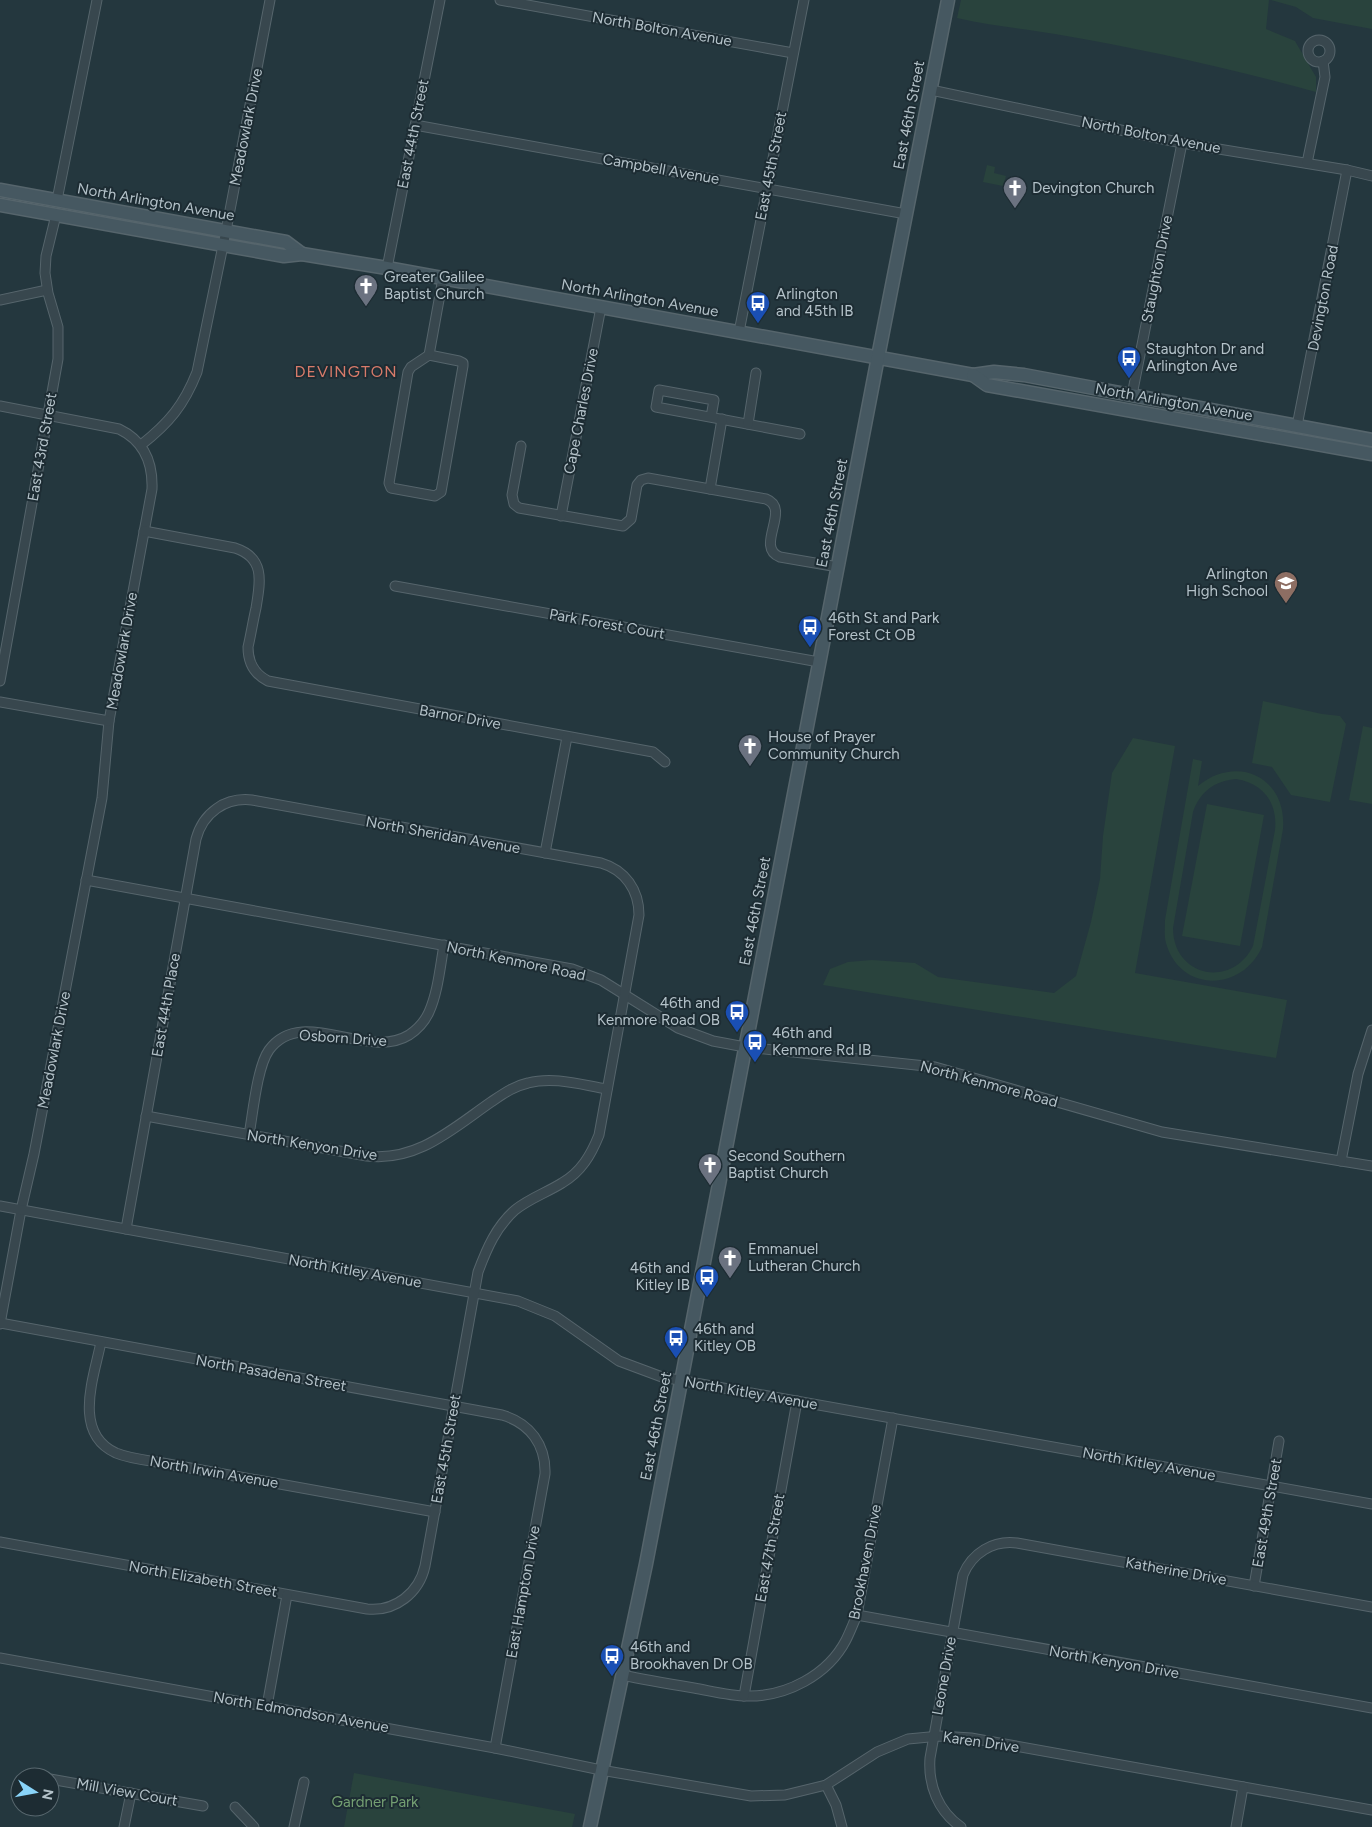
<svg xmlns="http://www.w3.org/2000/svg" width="1372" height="1827" viewBox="0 0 1372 1827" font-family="Figtree,sans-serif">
  <rect width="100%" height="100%" fill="#24373e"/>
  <g fill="#29433d" fill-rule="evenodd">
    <path d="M961,0H1269L1266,29L1295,41L1316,77V92C1230,68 1142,49 1055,34C1022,28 989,26 957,18Z"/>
    <path d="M1271,0H1372V29L1313,18L1296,7Z"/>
    <path d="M987,165L995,167L994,173L1006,176L1003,186L983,182Z"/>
    <path d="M1263,701L1322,714L1340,716L1346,724L1330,802L1291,795L1272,767L1252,763Z"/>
    <path d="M1363,726L1372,728V804L1349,800Z"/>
    <path d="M1133,738L1175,746L1135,973L1287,1000L1276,1058L823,985L830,969L848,962L872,960L915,963L938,977L1054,993L1076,976L1091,922L1100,879L1103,836L1112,773Z"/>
    <path d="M1193,759L1202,761L1198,786C1237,754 1287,777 1283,829L1262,947C1242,992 1180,993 1166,943C1164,936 1165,928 1165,920ZM1236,779C1263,783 1278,803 1275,830L1253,946C1232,989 1173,977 1173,928L1193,812C1200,792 1214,781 1236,779Z"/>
    <path d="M1207,804L1264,815L1240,946L1182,936Z"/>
    <path d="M354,1773L575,1814L572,1827H344Z"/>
  </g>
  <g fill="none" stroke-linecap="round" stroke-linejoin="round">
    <g stroke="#56656c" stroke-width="11">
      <g id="minor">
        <path d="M500,0L793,53"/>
        <circle cx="1319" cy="51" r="11"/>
        <path d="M931,90L1182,143L1347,170L1372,176"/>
        <path d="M415,125L906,214"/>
        <path d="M1307,163L1325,77L1323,61"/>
        <path d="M57,200L97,0"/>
        <path d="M387,268L440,0"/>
        <path d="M0,300L47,290"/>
        <path d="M739,332L804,0"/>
        <path d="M429,355L459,361L463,363V366L441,492L435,496L391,488L389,483L408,372L411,367Z"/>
        <path d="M429,355L443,278"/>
        <path d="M1132,395L1182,143"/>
        <path d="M0,406L119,429C144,441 153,462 152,489L109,721L102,798L34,1154L21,1210L0,1324"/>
        <path d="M711,417L714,400L659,390L656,407L800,434"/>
        <path d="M748,424L756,373"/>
        <path d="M1297,426L1347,170"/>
        <path d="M141,445C169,423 184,405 197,372L226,231L270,0"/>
        <path d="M521,446L512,495L514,504L519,508L623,526L631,519L637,485L641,480L648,478L766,499C792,509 754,547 780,557L838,567"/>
        <path d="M710,489L722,419"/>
        <path d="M561,516L601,307"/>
        <path d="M144,531L235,548C266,558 260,583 256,608C253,621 251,634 248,647C248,663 254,674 268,681L653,752L665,762"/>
        <path d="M395,586L819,662"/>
        <path d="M0,681L58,359V327L48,293L45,273L46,256L56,215"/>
        <path d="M0,702L109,721"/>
        <path d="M545,853L567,737"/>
        <path d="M86,880L572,969L601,980L678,1028L713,1041L745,1047L935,1067L1162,1132L1372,1166"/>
        <path d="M146,1116L367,1156C417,1162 452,1129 491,1102C503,1094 514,1086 528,1083C554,1076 582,1085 607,1089"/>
        <path d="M249,1135C253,1113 257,1067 269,1050C302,1005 367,1061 409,1035C418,1029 425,1021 429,1012C438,992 440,967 444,945"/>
        <path d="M1341,1161L1358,1074L1372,1030"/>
        <path d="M0,1206L518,1301L555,1316L619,1361L662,1377L1372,1504"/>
        <path d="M0,1323L502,1415C530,1423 546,1445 545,1474L495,1748"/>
        <path d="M101,1342C94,1377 72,1433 116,1453C128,1458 144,1460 157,1462L435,1512"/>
        <path d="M0,1542L367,1609C395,1612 419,1593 425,1566L478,1272C487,1248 496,1227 515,1210C530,1198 546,1193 562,1183C581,1172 591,1155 599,1135L639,915C639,890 625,870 601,863L252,800C225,797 203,813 196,839L126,1229"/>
        <path d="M1254,1586L1279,1441"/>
        <path d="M857,1615L1372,1708"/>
        <path d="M0,1658L495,1748L601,1770L751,1796L785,1795L826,1785L877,1752L908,1739L940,1736L971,1738L1372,1810"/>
        <path d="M622,1675C646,1680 670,1684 694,1688C711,1691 730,1696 747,1696C786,1697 828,1675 846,1640C850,1632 853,1624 857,1615L893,1418"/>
        <path d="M744,1696L797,1401"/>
        <path d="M267,1706L287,1595"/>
        <path d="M27,1775L39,1777"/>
        <path d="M50,1779L203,1806"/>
        <path d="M826,1785L836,1805L842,1827"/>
        <path d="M235,1807L254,1827"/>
        <path d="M124,1827L131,1793"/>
        <path d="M294,1827L304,1782"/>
        <path d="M961,1827C938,1811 928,1785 930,1758L963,1575C972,1553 993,1540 1017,1543L1372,1607"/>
        <path d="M1236,1827L1243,1787"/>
      </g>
    </g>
    <g stroke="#56656c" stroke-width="15">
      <g id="secondary">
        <path d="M0,190L286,242L302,254"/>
        <path d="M0,205L284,256L302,254L387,268L973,375L994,372L1024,375L1372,440"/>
        <path d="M973,375L987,385L1372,454"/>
        <path d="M590,1827L646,1564L878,357L948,0"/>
      </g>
    </g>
    <use href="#minor" stroke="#38474e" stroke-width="9"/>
    <use href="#secondary" stroke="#465861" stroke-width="12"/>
  </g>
  <defs>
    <g id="church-pin" transform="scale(1.25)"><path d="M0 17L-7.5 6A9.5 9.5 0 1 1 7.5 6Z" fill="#6b7280" stroke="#1d2c33"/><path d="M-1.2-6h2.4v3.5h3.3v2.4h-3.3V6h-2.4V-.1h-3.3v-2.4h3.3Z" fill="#fff"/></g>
    <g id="bus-pin" transform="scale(1.25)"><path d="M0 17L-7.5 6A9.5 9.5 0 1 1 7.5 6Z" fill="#1a4fb4" stroke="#1d2c33"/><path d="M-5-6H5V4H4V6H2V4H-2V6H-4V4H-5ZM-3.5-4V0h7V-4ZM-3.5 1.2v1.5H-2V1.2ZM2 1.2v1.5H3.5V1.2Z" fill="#fff"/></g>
    <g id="school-pin" transform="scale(1.25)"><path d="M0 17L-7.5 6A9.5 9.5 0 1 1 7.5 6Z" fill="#8d6e63" stroke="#1d2c33"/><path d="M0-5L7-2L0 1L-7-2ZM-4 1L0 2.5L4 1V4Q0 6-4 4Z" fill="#fff"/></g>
  </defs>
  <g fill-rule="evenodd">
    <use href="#church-pin" x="1015" y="188"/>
    <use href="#church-pin" x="366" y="286"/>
    <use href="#bus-pin" x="758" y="303"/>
    <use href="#bus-pin" x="1129" y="358"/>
    <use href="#school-pin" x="1286" y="583"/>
    <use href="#bus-pin" x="810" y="627"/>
    <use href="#church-pin" x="750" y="746"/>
    <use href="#bus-pin" x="737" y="1012"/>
    <use href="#bus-pin" x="755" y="1042"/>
    <use href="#church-pin" x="710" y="1165"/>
    <use href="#church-pin" x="730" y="1258"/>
    <use href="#bus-pin" x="707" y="1277"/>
    <use href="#bus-pin" x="676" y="1338"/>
    <use href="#bus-pin" x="612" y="1656"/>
  </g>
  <g text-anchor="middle" stroke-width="4" stroke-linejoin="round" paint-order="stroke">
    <g font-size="15" fill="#b4c2c9" stroke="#1d2c33">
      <text transform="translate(662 29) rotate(10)" y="5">North Bolton Avenue</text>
      <text transform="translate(909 115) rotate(-79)" y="5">East 46th Street</text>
      <text transform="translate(246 127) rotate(-79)" y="5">Meadowlark Drive</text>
      <text transform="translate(413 134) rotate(-79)" y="5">East 44th Street</text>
      <text transform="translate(1151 135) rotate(11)" y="5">North Bolton Avenue</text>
      <text transform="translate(771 166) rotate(-79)" y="5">East 45th Street</text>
      <text transform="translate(661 169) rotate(10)" y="5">Campbell Avenue</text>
      <text transform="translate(156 202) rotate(10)" y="5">North Arlington Avenue</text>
      <text transform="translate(1157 269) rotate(-79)" y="5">Staughton Drive</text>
      <text transform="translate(640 298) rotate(10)" y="5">North Arlington Avenue</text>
      <text transform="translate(1323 298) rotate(-79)" y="5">Devington Road</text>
      <text transform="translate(1174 402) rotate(10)" y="5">North Arlington Avenue</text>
      <text transform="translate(581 411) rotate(-79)" y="5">Cape Charles Drive</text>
      <text transform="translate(42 447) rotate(-80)" y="5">East 43rd Street</text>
      <text transform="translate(832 513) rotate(-79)" y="5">East 46th Street</text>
      <text transform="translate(607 624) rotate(10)" y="5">Park Forest Court</text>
      <text transform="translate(122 651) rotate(-80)" y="5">Meadowlark Drive</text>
      <text transform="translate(460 717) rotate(10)" y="5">Barnor Drive</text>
      <text transform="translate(443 835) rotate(10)" y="5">North Sheridan Avenue</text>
      <text transform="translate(755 911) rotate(-79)" y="5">East 46th Street</text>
      <text transform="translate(516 961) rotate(12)" y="5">North Kenmore Road</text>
      <text transform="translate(166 1005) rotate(-80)" y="5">East 44th Place</text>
      <text transform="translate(343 1038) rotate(4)" y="5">Osborn Drive</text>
      <text transform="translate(54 1050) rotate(-79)" y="5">Meadowlark Drive</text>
      <text transform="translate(989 1084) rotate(15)" y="5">North Kenmore Road</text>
      <text transform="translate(312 1145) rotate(9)" y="5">North Kenyon Drive</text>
      <text transform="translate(355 1271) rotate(10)" y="5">North Kitley Avenue</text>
      <text transform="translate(271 1373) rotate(10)" y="5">North Pasadena Street</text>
      <text transform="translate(751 1393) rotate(10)" y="5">North Kitley Avenue</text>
      <text transform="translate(656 1426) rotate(-79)" y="5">East 46th Street</text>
      <text transform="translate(446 1449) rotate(-80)" y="5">East 45th Street</text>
      <text transform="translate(1149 1464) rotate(10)" y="5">North Kitley Avenue</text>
      <text transform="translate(214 1472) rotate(10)" y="5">North Irwin Avenue</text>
      <text transform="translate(1267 1513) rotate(-80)" y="5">East 49th Street</text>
      <text transform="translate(770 1548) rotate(-80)" y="5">East 47th Street</text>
      <text transform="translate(865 1562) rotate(-79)" y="5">Brookhaven Drive</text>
      <text transform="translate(1176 1571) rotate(10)" y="5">Katherine Drive</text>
      <text transform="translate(203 1579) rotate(10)" y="5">North Elizabeth Street</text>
      <text transform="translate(523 1592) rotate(-80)" y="5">East Hampton Drive</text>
      <text transform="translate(1114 1662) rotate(10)" y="5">North Kenyon Drive</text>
      <text transform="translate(944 1676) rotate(-80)" y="5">Leone Drive</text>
      <text transform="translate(301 1712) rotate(10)" y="5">North Edmondson Avenue</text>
      <text transform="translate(981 1742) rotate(8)" y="5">Karen Drive</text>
      <text transform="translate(127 1792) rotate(10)" y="5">Mill View Court</text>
    </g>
    <g font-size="15" fill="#b4c2c9" stroke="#1d2c33" text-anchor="start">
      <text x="1032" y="193">Devington Church</text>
      <text x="384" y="282">Greater Galilee<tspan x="384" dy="17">Baptist Church</tspan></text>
      <text x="776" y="299">Arlington<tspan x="776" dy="17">and 45th IB</tspan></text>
      <text x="1146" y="354">Staughton Dr and<tspan x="1146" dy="17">Arlington Ave</tspan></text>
      <text x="1268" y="579" text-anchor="end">Arlington<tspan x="1268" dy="17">High School</tspan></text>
      <text x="828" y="623">46th St and Park<tspan x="828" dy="17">Forest Ct OB</tspan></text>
      <text x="768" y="742">House of Prayer<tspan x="768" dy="17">Community Church</tspan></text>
      <text x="720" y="1008" text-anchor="end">46th and<tspan x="720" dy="17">Kenmore Road OB</tspan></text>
      <text x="772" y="1038">46th and<tspan x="772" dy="17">Kenmore Rd IB</tspan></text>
      <text x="728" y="1161">Second Southern<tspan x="728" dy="17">Baptist Church</tspan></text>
      <text x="748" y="1254">Emmanuel<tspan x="748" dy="17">Lutheran Church</tspan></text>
      <text x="690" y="1273" text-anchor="end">46th and<tspan x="690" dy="17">Kitley IB</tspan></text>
      <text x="694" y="1334">46th and<tspan x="694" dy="17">Kitley OB</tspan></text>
      <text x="630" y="1652">46th and<tspan x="630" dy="17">Brookhaven Dr OB</tspan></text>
    </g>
    <g font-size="15" fill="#749f72" stroke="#1d2c33">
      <text x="375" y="1807">Gardner Park</text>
    </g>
    <g font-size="16" letter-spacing="1" fill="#d87b6a" stroke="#1d2c33">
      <text x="346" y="377">DEVINGTON</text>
    </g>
  </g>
  <g transform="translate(35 1792) rotate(101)"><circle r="24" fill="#1d2c33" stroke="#59686f"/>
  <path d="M0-4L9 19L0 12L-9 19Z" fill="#89d4f9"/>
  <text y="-8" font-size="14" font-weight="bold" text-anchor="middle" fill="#b4c2c9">N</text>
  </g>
</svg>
